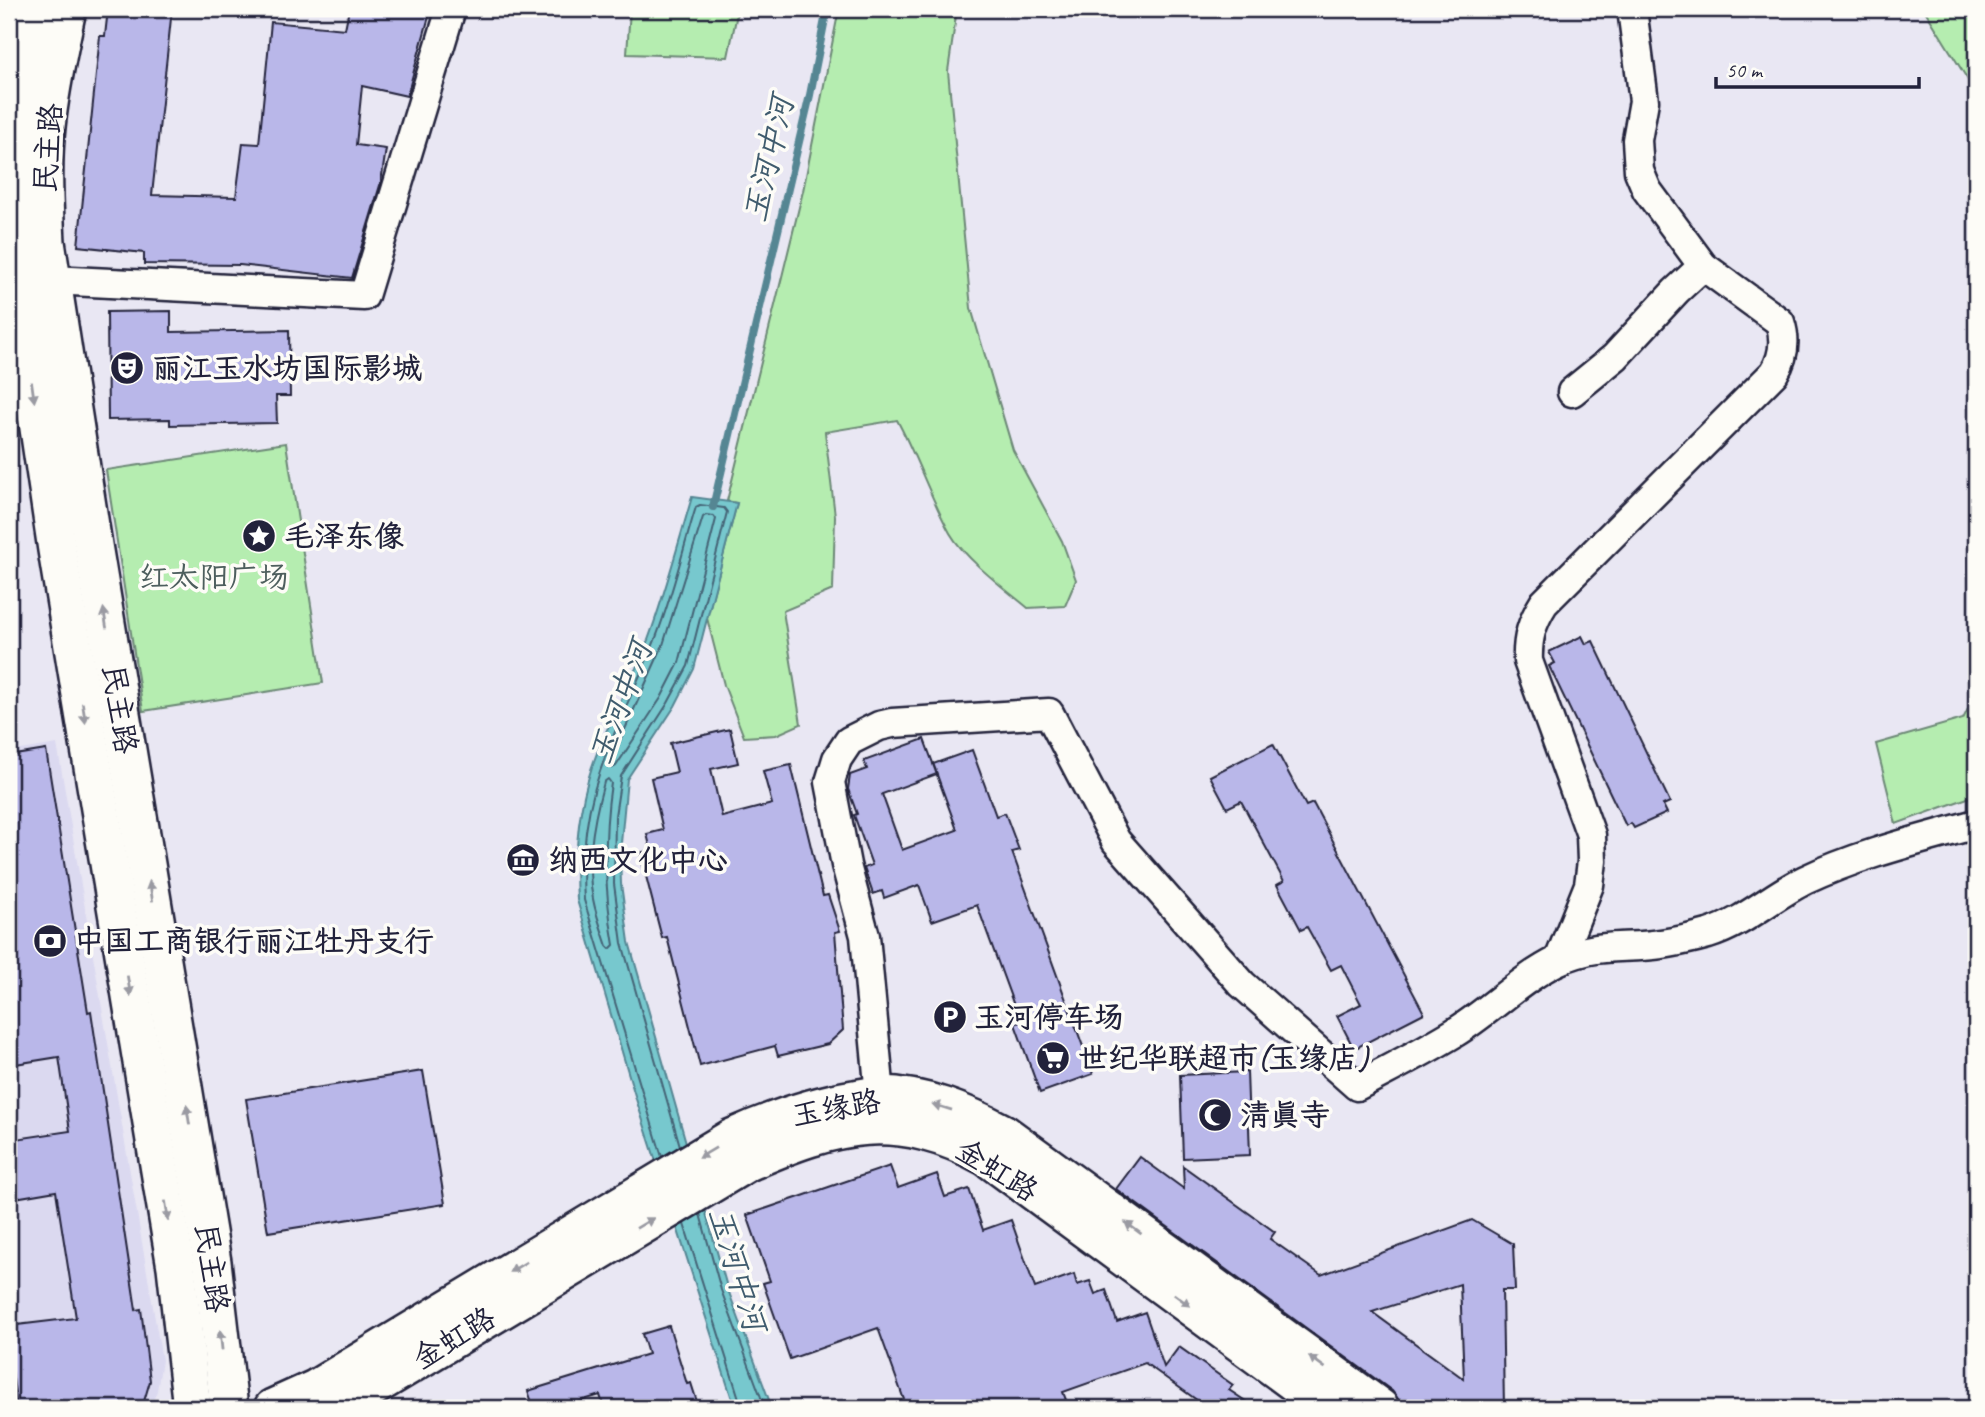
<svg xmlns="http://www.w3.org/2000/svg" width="1985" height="1417" viewBox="0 0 1985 1417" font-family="Caveat,'LXGW WenKai TC',sans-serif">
  <rect width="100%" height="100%" fill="#e9e7f3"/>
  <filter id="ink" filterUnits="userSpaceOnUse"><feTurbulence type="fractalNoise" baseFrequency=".0143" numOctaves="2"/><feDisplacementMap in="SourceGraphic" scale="14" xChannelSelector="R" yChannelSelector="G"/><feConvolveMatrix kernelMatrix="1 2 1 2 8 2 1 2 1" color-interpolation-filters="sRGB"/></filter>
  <g filter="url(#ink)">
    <path fill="#dbd9f0" d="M57,744L162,1360L157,1391L150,1408H9V752Z"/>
    <g fill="#b5edb0" stroke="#6c8876" stroke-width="2">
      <path d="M630,9H738L728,57L627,54Z"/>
      <path d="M839,9H957L948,71L971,308L1013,450L1062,541L1076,580L1065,606L1028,608C1005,589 965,559 950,533C930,497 917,457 897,420L825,432L835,516L833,590L783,611L801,724L776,735L744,737L724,685L707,618L737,503L727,501L803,191Z"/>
      <path d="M1924,9H1976V93Z"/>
      <path d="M286,443L323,683L143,711L106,470Z"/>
      <path d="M1976,693V795L1896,824L1876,744L1963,719Z"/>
    </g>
    <path fill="#77c8ce" stroke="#558693" stroke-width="2" d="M692,497L737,503L694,669L675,706L627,779L620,854L621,884L629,942L727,1287L772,1408H736L731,1396L636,1099L577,900C574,850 578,801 597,753C612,715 633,679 648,640C665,594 678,544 692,497Z"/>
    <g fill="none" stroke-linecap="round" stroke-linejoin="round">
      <g stroke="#446476" stroke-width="2">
        <path d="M706,515L714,516L716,519L679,663L661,698L616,766L612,768L610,765L612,758L663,645L703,517Z"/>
        <path d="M608,779L611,783C603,838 604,890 614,945L610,949L607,946C602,931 596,915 593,899C585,862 594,818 604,782Z"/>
        <path d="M662,1157L584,900C577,794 614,738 653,645C671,602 682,552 696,507L700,505L724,508L727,512L688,666L668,703L621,776L615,816L614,884L622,943L680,1146"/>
        <path d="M700,1214L721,1290L765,1408"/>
        <path d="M684,1224L742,1408"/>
      </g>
      <path stroke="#558693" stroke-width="8" d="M713,507L810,95L827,9"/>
    </g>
    <g fill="#b9b7e9" stroke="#22223b" stroke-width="2" fill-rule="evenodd">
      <path d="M108,9H172L152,195L236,197L243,143L259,144L271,22L345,29L349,9H431L407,96L362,86L356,145L386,149L381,182L352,278L240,265L144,264V253L78,246L100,36H105Z"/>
      <path d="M171,311V332L289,330L290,396H276L277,423L170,425V419L108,420L107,312Z"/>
      <path d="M1582,636L1586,644L1593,641L1670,802L1663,805L1667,813L1634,828L1631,823L1626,826L1549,666L1555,663L1549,652Z"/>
      <path d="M730,729L738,763L711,769L722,817L772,804L763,771L791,765L823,896L828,895L840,931L835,932L843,1030L828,1044L778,1056L775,1046L700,1066L667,937L662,938L640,853L651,850L647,834L663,830L651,778L677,772L670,743Z"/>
      <path d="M924,739L937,774L882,794L902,850L957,830L933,764L972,750L996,816L1005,813L1019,850L1012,852L1093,1074L1040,1093L1015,1024L1020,1022L977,905L932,921L919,885L884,898L882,891L873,894L864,868L872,865L854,815L857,814L848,789L850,775L867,769L864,761Z"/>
      <path d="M1273,744L1306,806L1313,803L1424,1013L1354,1049L1337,1016L1361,1004L1341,965L1331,970L1307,927L1301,930L1277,885L1284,881L1241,801L1227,808L1210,776Z"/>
      <path d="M46,750L88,1012L91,1011L136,1310L141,1309L150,1381L142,1408H17L9,1348V1326L76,1318L56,1191L9,1199V1140L70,1131L59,1057L9,1065V756Z"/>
      <path d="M423,1071L445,1204L268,1232L246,1099Z"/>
      <path d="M1247,1072L1250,1155L1183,1158L1180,1075Z"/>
      <path d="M1140,1157L1184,1189L1183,1166L1275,1232L1270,1239L1321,1275L1472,1220L1513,1244L1515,1290H1502L1504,1408H1409L1400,1402L1392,1391L1116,1189ZM1460,1284L1464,1379L1372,1312Z"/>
      <path d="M890,1166L898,1188L937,1174L945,1197L969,1189L983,1230L1011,1220L1035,1288L1074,1274L1077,1285L1090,1281L1095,1294L1106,1290L1117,1322L1145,1312L1164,1367L1179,1347L1233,1385L1229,1390L1256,1408H1208L1145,1363L1063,1392L1066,1400L1042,1408H907L878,1328L790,1359L763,1283L770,1281L747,1215Z"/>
      <path d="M669,1326L687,1384L691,1383L699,1408H604L600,1395L558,1408H534L528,1391L648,1354L642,1334Z"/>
    </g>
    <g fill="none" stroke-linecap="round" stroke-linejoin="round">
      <g stroke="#22223b" stroke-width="33">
        <g id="minor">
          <path d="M52,280L364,296L451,9"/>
          <path d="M1572,392L1615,357L1676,291L1703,266"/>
          <path d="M1559,960L1589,885L1592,861L1591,835L1528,661C1527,638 1532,622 1544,603L1774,373C1784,357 1786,340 1780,322L1703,266L1647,190L1639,171L1637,140L1644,101L1632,9"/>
          <path d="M880,1095L865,936L846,865L830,782L837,759L849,741L879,726L892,723L1049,713L1116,841L1242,984L1357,1086C1389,1069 1423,1052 1454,1033C1490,1011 1520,979 1559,960C1588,947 1610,947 1641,946C1664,945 1686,940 1708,934C1744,923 1772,896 1805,880C1860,854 1919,840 1976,824"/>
        </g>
      </g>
      <g stroke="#22223b" stroke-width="42">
        <g id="major">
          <path d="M31,9C24,48 15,87 11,126C7,166 9,206 12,246L57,550L176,1267L192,1408"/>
          <path d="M67,9C59,48 50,87 46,127C42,165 44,204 46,242L93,545L212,1262L229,1408"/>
          <path d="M273,1408L315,1389L732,1138C772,1120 811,1106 854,1099C863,1098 872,1095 881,1095C924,1096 965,1113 1003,1133L1380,1408"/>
          <path d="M338,1408L746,1163C837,1122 896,1108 987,1157L1329,1408"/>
        </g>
      </g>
      <use href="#minor" stroke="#fdfcf7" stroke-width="28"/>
      <use href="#major" stroke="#fdfcf7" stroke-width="37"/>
    </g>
    <defs><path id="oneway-solid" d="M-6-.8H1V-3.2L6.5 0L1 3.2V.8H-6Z" transform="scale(1.75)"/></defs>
    <g fill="#9a9aa2">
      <use href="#oneway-solid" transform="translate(33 392) rotate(82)"/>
      <use href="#oneway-solid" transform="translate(105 618) rotate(-99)"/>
      <use href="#oneway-solid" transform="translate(84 713) rotate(81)"/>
      <use href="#oneway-solid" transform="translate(151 891) rotate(-99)"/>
      <use href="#oneway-solid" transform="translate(129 986) rotate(81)"/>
      <use href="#oneway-solid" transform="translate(942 1107) rotate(-163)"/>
      <use href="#oneway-solid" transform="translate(188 1115) rotate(-99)"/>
      <use href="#oneway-solid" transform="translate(707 1153) rotate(149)"/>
      <use href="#oneway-solid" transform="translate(167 1211) rotate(81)"/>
      <use href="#oneway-solid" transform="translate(645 1223) rotate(-31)"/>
      <use href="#oneway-solid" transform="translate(1133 1228) rotate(-144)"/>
      <use href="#oneway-solid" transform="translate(518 1267) rotate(149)"/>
      <use href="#oneway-solid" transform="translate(1182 1300) rotate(36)"/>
      <use href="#oneway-solid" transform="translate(221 1340) rotate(-96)"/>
      <use href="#oneway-solid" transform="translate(1317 1362) rotate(-144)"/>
    </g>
  </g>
  <defs>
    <g id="theatre-disc" transform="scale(1.75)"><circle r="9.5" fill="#22223b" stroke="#fdfcf7"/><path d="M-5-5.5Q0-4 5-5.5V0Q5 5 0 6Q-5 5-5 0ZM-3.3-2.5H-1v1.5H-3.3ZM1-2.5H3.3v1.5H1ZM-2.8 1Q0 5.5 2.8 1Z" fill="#fff"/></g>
    <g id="sight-disc" transform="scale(1.75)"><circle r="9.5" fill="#22223b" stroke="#fdfcf7"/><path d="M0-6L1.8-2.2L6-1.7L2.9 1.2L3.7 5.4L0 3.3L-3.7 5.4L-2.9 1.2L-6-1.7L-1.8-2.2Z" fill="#fff"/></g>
    <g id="museum-disc" transform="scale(1.75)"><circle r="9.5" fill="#22223b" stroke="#fdfcf7"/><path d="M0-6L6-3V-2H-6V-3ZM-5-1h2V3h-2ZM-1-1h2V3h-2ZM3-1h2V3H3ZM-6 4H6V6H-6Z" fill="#fff"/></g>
    <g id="bank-disc" transform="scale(1.75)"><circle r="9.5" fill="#22223b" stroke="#fdfcf7"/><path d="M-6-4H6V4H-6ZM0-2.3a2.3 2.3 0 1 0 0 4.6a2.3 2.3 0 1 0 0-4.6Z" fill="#fff"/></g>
    <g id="parking-disc" transform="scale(1.75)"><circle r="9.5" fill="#22223b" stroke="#fdfcf7"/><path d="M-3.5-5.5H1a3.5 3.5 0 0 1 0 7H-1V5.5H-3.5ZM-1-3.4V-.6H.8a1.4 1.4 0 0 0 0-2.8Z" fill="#fff"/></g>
    <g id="supermarket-disc" transform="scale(1.75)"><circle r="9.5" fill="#22223b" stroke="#fdfcf7"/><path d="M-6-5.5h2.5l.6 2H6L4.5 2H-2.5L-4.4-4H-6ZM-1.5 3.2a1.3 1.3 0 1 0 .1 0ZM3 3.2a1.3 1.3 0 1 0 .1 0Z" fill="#fff"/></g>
    <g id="mosque-disc" transform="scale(1.75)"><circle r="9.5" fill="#22223b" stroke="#fdfcf7"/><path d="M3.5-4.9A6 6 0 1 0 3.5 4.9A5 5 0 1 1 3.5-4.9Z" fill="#fff"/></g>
  </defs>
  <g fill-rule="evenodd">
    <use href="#theatre-disc" x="127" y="368"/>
    <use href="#sight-disc" x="259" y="536"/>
    <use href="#museum-disc" x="523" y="860"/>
    <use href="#bank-disc" x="50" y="941"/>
    <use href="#parking-disc" x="950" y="1017"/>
    <use href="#supermarket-disc" x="1053" y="1058"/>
    <use href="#mosque-disc" x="1215" y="1115"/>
  </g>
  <g text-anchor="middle" stroke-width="7" stroke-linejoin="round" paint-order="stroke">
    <g font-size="30" fill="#22223b" stroke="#fdfcf7">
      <text transform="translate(48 148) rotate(-86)" y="10">民主路</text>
      <text transform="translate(120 709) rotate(81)" y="10">民主路</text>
      <text transform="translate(836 1108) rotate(-10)" y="10">玉缘路</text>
      <text transform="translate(997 1170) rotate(32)" y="10">金虹路</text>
      <text transform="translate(212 1268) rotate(82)" y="10">民主路</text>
      <text transform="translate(454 1338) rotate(-31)" y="10">金虹路</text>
    </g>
    <g font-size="30" font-weight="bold" fill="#22223b" stroke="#fdfcf7" text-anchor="start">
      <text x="152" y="378">丽江玉水坊国际影城</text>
      <text x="284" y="546">毛泽东像</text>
      <text x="548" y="870">纳西文化中心</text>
      <text x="74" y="951">中国工商银行丽江牡丹支行</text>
      <text x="974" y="1027">玉河停车场</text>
      <text x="1078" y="1068">世纪华联超市(玉缘店)</text>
      <text x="1240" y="1125">清真寺</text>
    </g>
    <g font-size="30" fill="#4e5f5e" stroke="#fdfcf7">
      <text x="214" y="587">红太阳广场</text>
    </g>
    <g font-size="32" font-style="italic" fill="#405c6e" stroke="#fdfcf7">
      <text transform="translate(768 159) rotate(-77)" y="11">玉河中河</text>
      <text transform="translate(620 702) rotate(-70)" y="11">玉河中河</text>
      <text transform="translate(738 1269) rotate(73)" y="11">玉河中河</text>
    </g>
  </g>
  <rect width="1985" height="1417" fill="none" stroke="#fdfcf7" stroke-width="35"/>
  <rect x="18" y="18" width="1950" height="1382" fill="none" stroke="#22223b" stroke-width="2.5" filter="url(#ink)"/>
  <path d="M1716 77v10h203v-10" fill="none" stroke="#22223b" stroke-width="3.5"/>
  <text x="1726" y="77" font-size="21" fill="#22223b" stroke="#fdfcf7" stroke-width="5" paint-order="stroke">50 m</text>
</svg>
